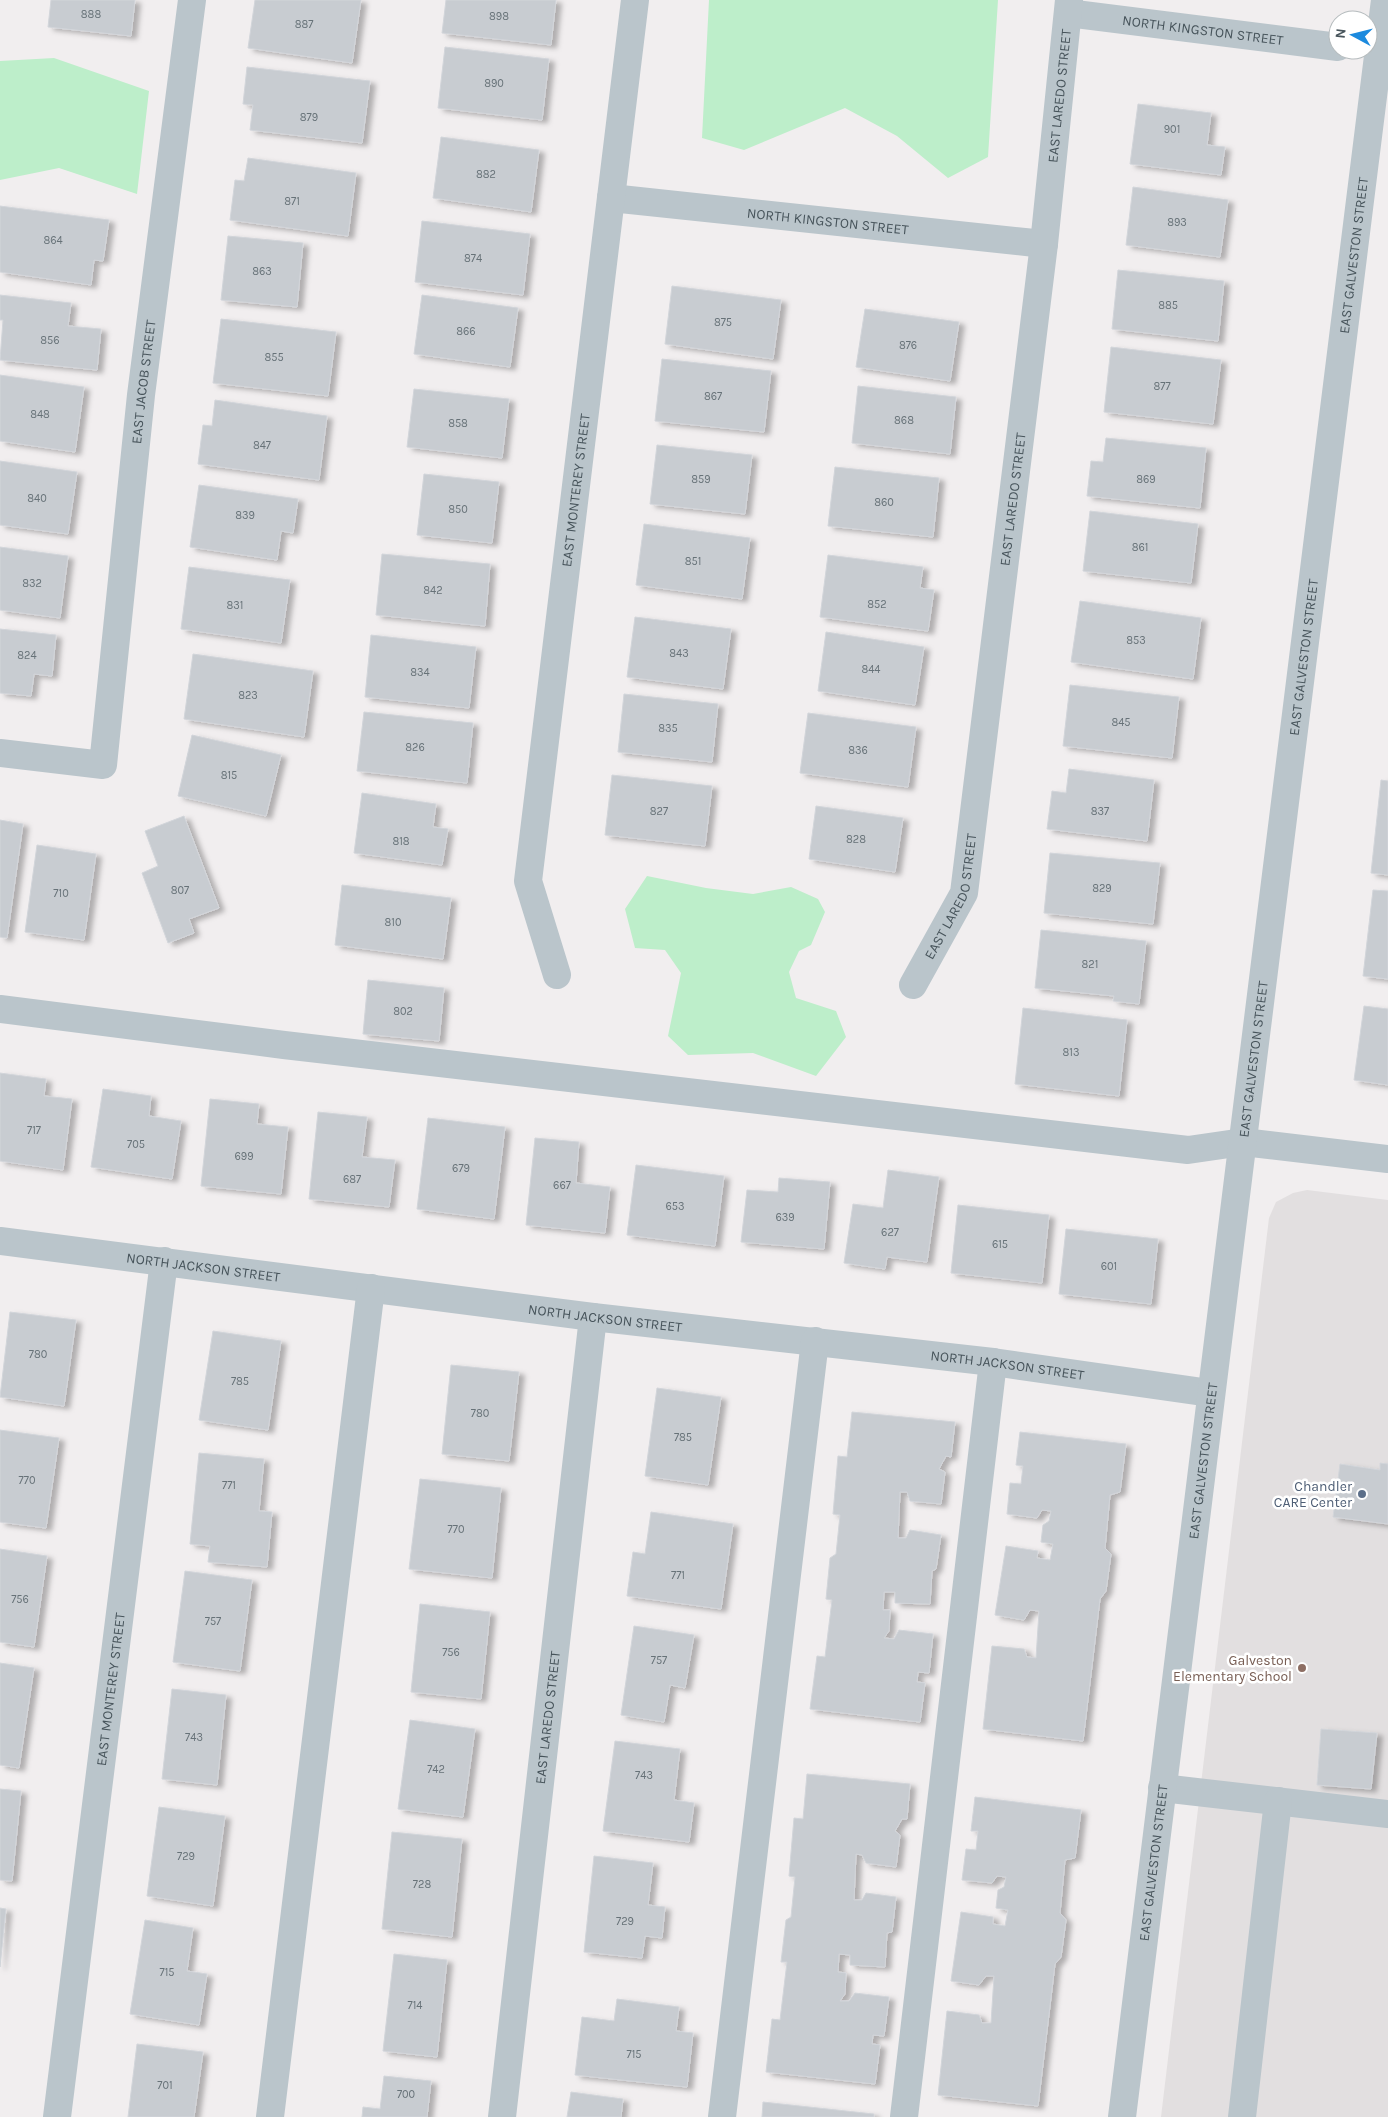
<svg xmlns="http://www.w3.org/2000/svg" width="1388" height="2117" viewBox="0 0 1388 2117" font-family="Karla,sans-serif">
  <defs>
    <filter id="shadow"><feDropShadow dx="5.5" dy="3" stdDeviation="2.5" flood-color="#0004"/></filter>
  </defs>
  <rect width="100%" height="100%" fill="#f1eeef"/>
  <path fill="#e2dfe0" d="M1307,1190L1388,1200V2117H1161L1269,1218L1276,1202L1293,1193Z"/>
  <g fill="#bdeeca">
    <path d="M709,0H998L988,157L948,178L897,136L845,108L744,150L702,138Z"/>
    <path d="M54,58L149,91L137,194L59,168L0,180V61Z"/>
    <path d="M647,876L706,888L753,894L791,887L818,899L825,912L811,945L799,951L789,972L796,998L836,1011L846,1037L816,1076L753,1053L688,1055L668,1036L681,973L665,950L635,948L625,909Z"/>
  </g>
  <g fill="#c8ccd1" stroke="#d2d5da" filter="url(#shadow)">
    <path d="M51,0H135L131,36L48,27Z"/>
    <path d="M255,0H361L352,63L248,48Z"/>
    <path d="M446,0H556L551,45L442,33Z"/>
    <path d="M445,47L549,59L542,120L438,108Z"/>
    <path d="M247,67L370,81L362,143L250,130L253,105L243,104Z"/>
    <path d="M1138,104L1211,113L1207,145L1225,147L1221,175L1130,164Z"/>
    <path d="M441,137L539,150L531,212L433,198Z"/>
    <path d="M248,158L356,173L348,236L230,220L235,180L244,181Z"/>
    <path d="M1133,187L1228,200L1220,257L1126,245Z"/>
    <path d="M0,206L109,220L103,261L94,260L91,285L0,272Z"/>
    <path d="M422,221L530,234L523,295L415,282Z"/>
    <path d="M228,236L303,243L297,307L221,300Z"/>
    <path d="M1118,270L1224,281L1218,341L1112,329Z"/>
    <path d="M672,286L781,300L773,359L665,344Z"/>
    <path d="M0,295L71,303L68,326L101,329L97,370L0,360L3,320H0Z"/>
    <path d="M422,295L518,308L510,367L414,354Z"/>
    <path d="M865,309L959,322L950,381L856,367Z"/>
    <path d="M221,319L336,332L328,396L213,383Z"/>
    <path d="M1111,347L1221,360L1213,424L1104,412Z"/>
    <path d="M662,359L771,371L764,432L655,421Z"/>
    <path d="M0,375L84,387L75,452L0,441Z"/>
    <path d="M858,386L956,397L950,454L852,443Z"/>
    <path d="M414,389L509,399L502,458L407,447Z"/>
    <path d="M215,400L327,416L319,480L198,464L203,425L212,426Z"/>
    <path d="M1106,438L1206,448L1200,508L1087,496L1091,461L1103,462Z"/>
    <path d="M657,445L752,455L745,514L650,504Z"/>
    <path d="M0,461L77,472L68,534L0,525Z"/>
    <path d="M835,467L939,478L933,537L828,526Z"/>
    <path d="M424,474L499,482L492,543L417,535Z"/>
    <path d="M199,485L298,499L293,533L281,531L277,560L190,547Z"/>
    <path d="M1090,511L1198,524L1191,583L1083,571Z"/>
    <path d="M644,524L750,538L742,599L636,585Z"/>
    <path d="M0,547L68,556L60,618L0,610Z"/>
    <path d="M382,554L490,564L485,626L376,615Z"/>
    <path d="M828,555L923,567L920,588L934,590L928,631L820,617Z"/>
    <path d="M189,567L290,580L281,643L181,629Z"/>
    <path d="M1080,601L1201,618L1193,679L1071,662Z"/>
    <path d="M635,617L731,629L723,689L627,677Z"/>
    <path d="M0,629L56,635L52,676L34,674L31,696L0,693Z"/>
    <path d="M826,632L924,647L915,705L818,691Z"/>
    <path d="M371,635L476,647L469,708L365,697Z"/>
    <path d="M193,654L313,671L304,737L184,719Z"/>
    <path d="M1070,685L1179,697L1172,758L1063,746Z"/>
    <path d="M624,694L718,704L712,762L618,752Z"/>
    <path d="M364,712L473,723L467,783L357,771Z"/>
    <path d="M808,713L916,727L908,787L800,773Z"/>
    <path d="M192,735L281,755L266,816L178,796Z"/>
    <path d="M1069,769L1154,780L1147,841L1047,829L1052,791L1066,793Z"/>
    <path d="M612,775L712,786L705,846L605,835Z"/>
    <path d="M1381,780L1388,781V875L1371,873Z"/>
    <path d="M362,793L436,804L433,827L448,829L442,865L354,853Z"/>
    <path d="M816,806L903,818L895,872L809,859Z"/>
    <path d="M184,816L219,908L189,919L194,933L168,943L142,873L158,866L145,831Z"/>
    <path d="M0,820L23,824L7,938L0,937Z"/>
    <path d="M37,845L96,854L84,940L25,932Z"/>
    <path d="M1050,853L1160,863L1153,924L1044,913Z"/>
    <path d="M342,885L451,898L443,959L335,945Z"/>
    <path d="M1373,890L1388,891V979L1363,976Z"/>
    <path d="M1041,930L1146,941L1139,1004L1113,1001L1114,996L1035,988Z"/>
    <path d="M368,980L444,988L439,1041L363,1034Z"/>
    <path d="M1364,1006L1388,1009V1085L1354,1080Z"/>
    <path d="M1023,1008L1127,1020L1119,1096L1015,1084Z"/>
    <path d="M0,1073L46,1079L44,1096L72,1099L63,1170L0,1161Z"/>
    <path d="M103,1089L151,1096L149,1116L181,1121L172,1179L91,1167Z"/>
    <path d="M210,1099L259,1104L257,1124L288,1127L281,1194L201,1186Z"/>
    <path d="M318,1112L367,1117L362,1157L395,1160L389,1207L309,1199Z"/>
    <path d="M428,1118L505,1127L494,1219L417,1209Z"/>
    <path d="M535,1138L579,1142L576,1183L610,1187L605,1233L526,1225Z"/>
    <path d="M636,1165L724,1176L715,1246L627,1235Z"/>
    <path d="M888,1170L939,1177L927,1262L887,1257L885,1269L844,1263L853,1204L883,1208Z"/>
    <path d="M779,1178L830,1182L824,1249L741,1242L747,1190L778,1192Z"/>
    <path d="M958,1205L1049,1215L1042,1283L951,1273Z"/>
    <path d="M1066,1229L1158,1239L1151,1304L1059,1294Z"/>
    <path d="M10,1312L76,1320L64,1406L0,1397Z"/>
    <path d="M213,1331L281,1341L268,1430L199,1420Z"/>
    <path d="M451,1365L519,1372L509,1461L442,1454Z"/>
    <path d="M657,1388L721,1397L708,1485L645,1476Z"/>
    <path d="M852,1412L955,1422L951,1457L946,1456L939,1469L945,1472L941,1504L910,1501L907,1492H900L898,1538H906L910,1530L941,1535L936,1569L932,1571L930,1604L895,1603V1592H884L883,1610H890L889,1631L884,1638L894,1639L899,1630L933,1634L929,1673L918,1672L917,1682L925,1683L920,1722L810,1709L817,1656L825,1657L832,1600L826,1599L830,1558L836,1554L840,1515L833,1514L838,1456L847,1457Z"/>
    <path d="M0,1430L59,1438L46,1528L0,1522Z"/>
    <path d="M1020,1432L1126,1444L1120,1492L1110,1495L1105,1548L1111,1554L1106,1591L1100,1599L1083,1741L983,1729L992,1646L1024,1649L1027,1657L1036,1658L1039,1611L1030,1610L1024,1620L995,1615L1006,1546L1038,1551L1037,1558L1050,1560L1053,1544L1041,1542L1043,1525L1049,1521L1051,1511L1042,1510L1037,1518L1007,1514L1010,1483L1021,1484L1023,1466L1016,1465Z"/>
    <path d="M199,1453L264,1459L259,1511L272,1512L267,1567L208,1562L210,1546L190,1544Z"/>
    <path d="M1380,1463L1388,1464V1524L1333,1517L1340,1464L1380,1470Z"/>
    <path d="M420,1479L501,1488L492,1578L409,1569Z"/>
    <path d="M651,1512L733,1524L721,1609L627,1596L633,1552L645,1554Z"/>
    <path d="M0,1549L47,1556L34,1647L0,1642Z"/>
    <path d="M185,1571L252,1580L240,1671L173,1662Z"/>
    <path d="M420,1604L490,1612L481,1699L411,1692Z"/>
    <path d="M634,1626L694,1635L685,1688L670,1685L664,1722L621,1715Z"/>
    <path d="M0,1663L34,1668L19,1768L0,1765Z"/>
    <path d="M172,1689L226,1695L217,1785L162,1779Z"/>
    <path d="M410,1720L475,1729L463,1817L398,1809Z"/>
    <path d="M1321,1729L1377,1733L1371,1789L1317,1785Z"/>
    <path d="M615,1741L680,1749L674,1800L694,1803L689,1842L603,1831Z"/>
    <path d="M807,1774L910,1784L907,1819H902L895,1831L900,1835L896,1867L866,1863L862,1855L856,1854L854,1900H862L866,1893L896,1897L892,1932L887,1933L885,1967L850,1965V1955L839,1954L838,1972L846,1973L845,1994L840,2001H849L855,1993L889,1997L884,2036L873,2035L872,2044L880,2045L875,2084L766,2072L772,2019L780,2020L787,1962H781L786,1920L791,1917L795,1877L789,1876L794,1818L803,1819Z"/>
    <path d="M0,1789L21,1791L12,1881L0,1880Z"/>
    <path d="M975,1797L1081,1810L1075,1858L1065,1860L1060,1913L1066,1920L1061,1957L1055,1964L1038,2106L938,2095L947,2011L979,2015L982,2023H991L994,1976H986L979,1985L951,1981L961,1912L993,1917V1924L1005,1926L1008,1910L996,1908L998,1890L1004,1887L1006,1877L997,1876L992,1883L962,1880L966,1849L976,1850L978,1831H971Z"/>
    <path d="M159,1807L225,1816L213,1906L147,1896Z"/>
    <path d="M392,1832L462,1839L452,1937L382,1929Z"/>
    <path d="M594,1856L653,1863L648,1905L665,1907L662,1938L645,1936L642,1958L584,1952Z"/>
    <path d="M0,1908L6,1909L0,1967Z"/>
    <path d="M145,1920L193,1928L187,1971L207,1974L199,2025L130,2014Z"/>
    <path d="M394,1954L447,1960L437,2057L383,2051Z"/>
    <path d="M617,1999L679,2007L676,2031L693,2033L687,2087L575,2075L582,2017L614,2021Z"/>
    <path d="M137,2044L203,2052L194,2117H128Z"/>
    <path d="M384,2076L431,2081L427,2117H362L363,2107L380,2109Z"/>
    <path d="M571,2092L623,2099L621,2117H567Z"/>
    <path d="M763,2102L874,2114V2117H762Z"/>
  </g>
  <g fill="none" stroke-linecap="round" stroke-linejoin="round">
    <g stroke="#bac5cb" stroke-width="28">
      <path id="s1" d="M1068,13L1338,47"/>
      <path id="s2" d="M611,198L1044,244"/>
      <path id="s3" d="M0,753L103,765L141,395L192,0"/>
      <path id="s4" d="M557,975L528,881L635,0"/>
      <path id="s5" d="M913,985L964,893L1044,244L1069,0"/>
      <path d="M0,1009L284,1045L1188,1150L1243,1142L1388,1159"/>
      <path id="s6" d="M0,1241L593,1317L993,1362L1210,1393"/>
      <path d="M1162,1788L1388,1814"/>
      <path id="s7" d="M57,2117L164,1261"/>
      <path d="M270,2117L371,1288"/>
      <path id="s8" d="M502,2117L593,1317"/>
      <path d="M722,2117L815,1341"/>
      <path d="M904,2117L993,1362"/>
      <path id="s9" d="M1122,2117C1208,1411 1298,706 1385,0"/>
      <path d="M1242,2117L1278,1801"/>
    </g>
  </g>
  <circle fill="#5c6f8a" stroke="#fff" stroke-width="2" cx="1362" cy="1494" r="5"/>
  <circle fill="#8d6e63" stroke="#fff" stroke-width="2" cx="1302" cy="1668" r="5"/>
  <g text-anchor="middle" stroke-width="5" stroke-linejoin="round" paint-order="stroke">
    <g font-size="11" fill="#677278">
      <text x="91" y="18">888</text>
      <text x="499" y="20">898</text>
      <text x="304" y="28">887</text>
      <text x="494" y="87">890</text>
      <text x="309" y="121">879</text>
      <text x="1172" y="133">901</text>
      <text x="486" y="178">882</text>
      <text x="292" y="205">871</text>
      <text x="1177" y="226">893</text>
      <text x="53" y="244">864</text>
      <text x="473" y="262">874</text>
      <text x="262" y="275">863</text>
      <text x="1168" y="309">885</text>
      <text x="723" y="326">875</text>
      <text x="466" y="335">866</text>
      <text x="50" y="344">856</text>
      <text x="908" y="349">876</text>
      <text x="274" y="361">855</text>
      <text x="1162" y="390">877</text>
      <text x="713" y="400">867</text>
      <text x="40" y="418">848</text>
      <text x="904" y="424">868</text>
      <text x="458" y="427">858</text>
      <text x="262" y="449">847</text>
      <text x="701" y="483">859</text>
      <text x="1146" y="483">869</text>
      <text x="37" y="502">840</text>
      <text x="884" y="506">860</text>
      <text x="458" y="513">850</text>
      <text x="245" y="519">839</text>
      <text x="1140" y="551">861</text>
      <text x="693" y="565">851</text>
      <text x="32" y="587">832</text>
      <text x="433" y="594">842</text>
      <text x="877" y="608">852</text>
      <text x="235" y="609">831</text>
      <text x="1136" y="644">853</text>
      <text x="679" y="657">843</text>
      <text x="27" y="659">824</text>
      <text x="871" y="673">844</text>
      <text x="420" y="676">834</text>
      <text x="248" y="699">823</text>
      <text x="1121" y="726">845</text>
      <text x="668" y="732">835</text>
      <text x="415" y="751">826</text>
      <text x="858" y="754">836</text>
      <text x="229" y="779">815</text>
      <text x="659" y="815">827</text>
      <text x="1100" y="815">837</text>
      <text x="856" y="843">828</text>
      <text x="401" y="845">818</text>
      <text x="1102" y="892">829</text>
      <text x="180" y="894">807</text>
      <text x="61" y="897">710</text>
      <text x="393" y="926">810</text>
      <text x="1090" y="968">821</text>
      <text x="403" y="1015">802</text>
      <text x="1071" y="1056">813</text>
      <text x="34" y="1134">717</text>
      <text x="136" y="1148">705</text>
      <text x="244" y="1160">699</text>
      <text x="461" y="1172">679</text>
      <text x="352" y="1183">687</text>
      <text x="562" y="1189">667</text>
      <text x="675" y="1210">653</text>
      <text x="785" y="1221">639</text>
      <text x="890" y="1236">627</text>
      <text x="1000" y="1248">615</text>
      <text x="1109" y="1270">601</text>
      <text x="38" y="1358">780</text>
      <text x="240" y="1385">785</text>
      <text x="480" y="1417">780</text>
      <text x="683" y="1441">785</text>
      <text x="27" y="1484">770</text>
      <text x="229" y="1489">771</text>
      <text x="456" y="1533">770</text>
      <text x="678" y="1579">771</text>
      <text x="20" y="1603">756</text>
      <text x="213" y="1625">757</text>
      <text x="451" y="1656">756</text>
      <text x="659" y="1664">757</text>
      <text x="194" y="1741">743</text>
      <text x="436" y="1773">742</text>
      <text x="644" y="1779">743</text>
      <text x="186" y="1860">729</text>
      <text x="422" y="1888">728</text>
      <text x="625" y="1925">729</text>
      <text x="167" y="1976">715</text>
      <text x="415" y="2009">714</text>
      <text x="634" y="2058">715</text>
      <text x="165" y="2089">701</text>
      <text x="406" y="2098">700</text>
    </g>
    <g font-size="14" fill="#47545b" stroke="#fff">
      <text dy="5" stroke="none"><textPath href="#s1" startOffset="136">NORTH KINGSTON STREET</textPath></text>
      <text dy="5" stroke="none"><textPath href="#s5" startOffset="908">EAST LAREDO STREET</textPath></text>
      <text dy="5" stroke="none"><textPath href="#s2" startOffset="218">NORTH KINGSTON STREET</textPath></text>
      <text dy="5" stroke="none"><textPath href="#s9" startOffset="1876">EAST GALVESTON STREET</textPath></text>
      <text dy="5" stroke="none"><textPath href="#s3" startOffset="489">EAST JACOB STREET</textPath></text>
      <text dy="5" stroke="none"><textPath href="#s4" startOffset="492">EAST MONTEREY STREET</textPath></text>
      <text dy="5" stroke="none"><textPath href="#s5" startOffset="502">EAST LAREDO STREET</textPath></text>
      <text dy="5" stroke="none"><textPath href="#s9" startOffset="1471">EAST GALVESTON STREET</textPath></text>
      <text dy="5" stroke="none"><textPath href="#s5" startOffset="98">EAST LAREDO STREET</textPath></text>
      <text dy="5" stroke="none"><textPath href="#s9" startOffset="1066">EAST GALVESTON STREET</textPath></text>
      <text dy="5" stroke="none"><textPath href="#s6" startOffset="205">NORTH JACKSON STREET</textPath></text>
      <text dy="5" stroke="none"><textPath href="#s6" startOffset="610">NORTH JACKSON STREET</textPath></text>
      <text dy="5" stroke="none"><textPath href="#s6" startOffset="1015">NORTH JACKSON STREET</textPath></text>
      <text dy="5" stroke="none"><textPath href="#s9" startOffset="661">EAST GALVESTON STREET</textPath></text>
      <text dy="5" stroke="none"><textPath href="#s7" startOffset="431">EAST MONTEREY STREET</textPath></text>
      <text dy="5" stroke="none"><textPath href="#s8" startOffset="402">EAST LAREDO STREET</textPath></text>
      <text dy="5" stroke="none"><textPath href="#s9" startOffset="256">EAST GALVESTON STREET</textPath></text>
    </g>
    <g font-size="14" fill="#4e5e75" stroke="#fff" text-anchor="end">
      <text x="1352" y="1491">Chandler<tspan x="1352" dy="16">CARE Center</tspan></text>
    </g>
    <g font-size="14" fill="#785e54" stroke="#fff" text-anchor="end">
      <text x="1292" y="1665">Galveston<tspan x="1292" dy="16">Elementary School</tspan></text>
    </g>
  </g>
  <g transform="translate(1353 35) rotate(277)"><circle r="24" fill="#ffffff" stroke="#b5bbbd"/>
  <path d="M0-4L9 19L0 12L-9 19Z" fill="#1c8ade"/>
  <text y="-8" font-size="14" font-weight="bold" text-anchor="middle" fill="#47545b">N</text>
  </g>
</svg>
